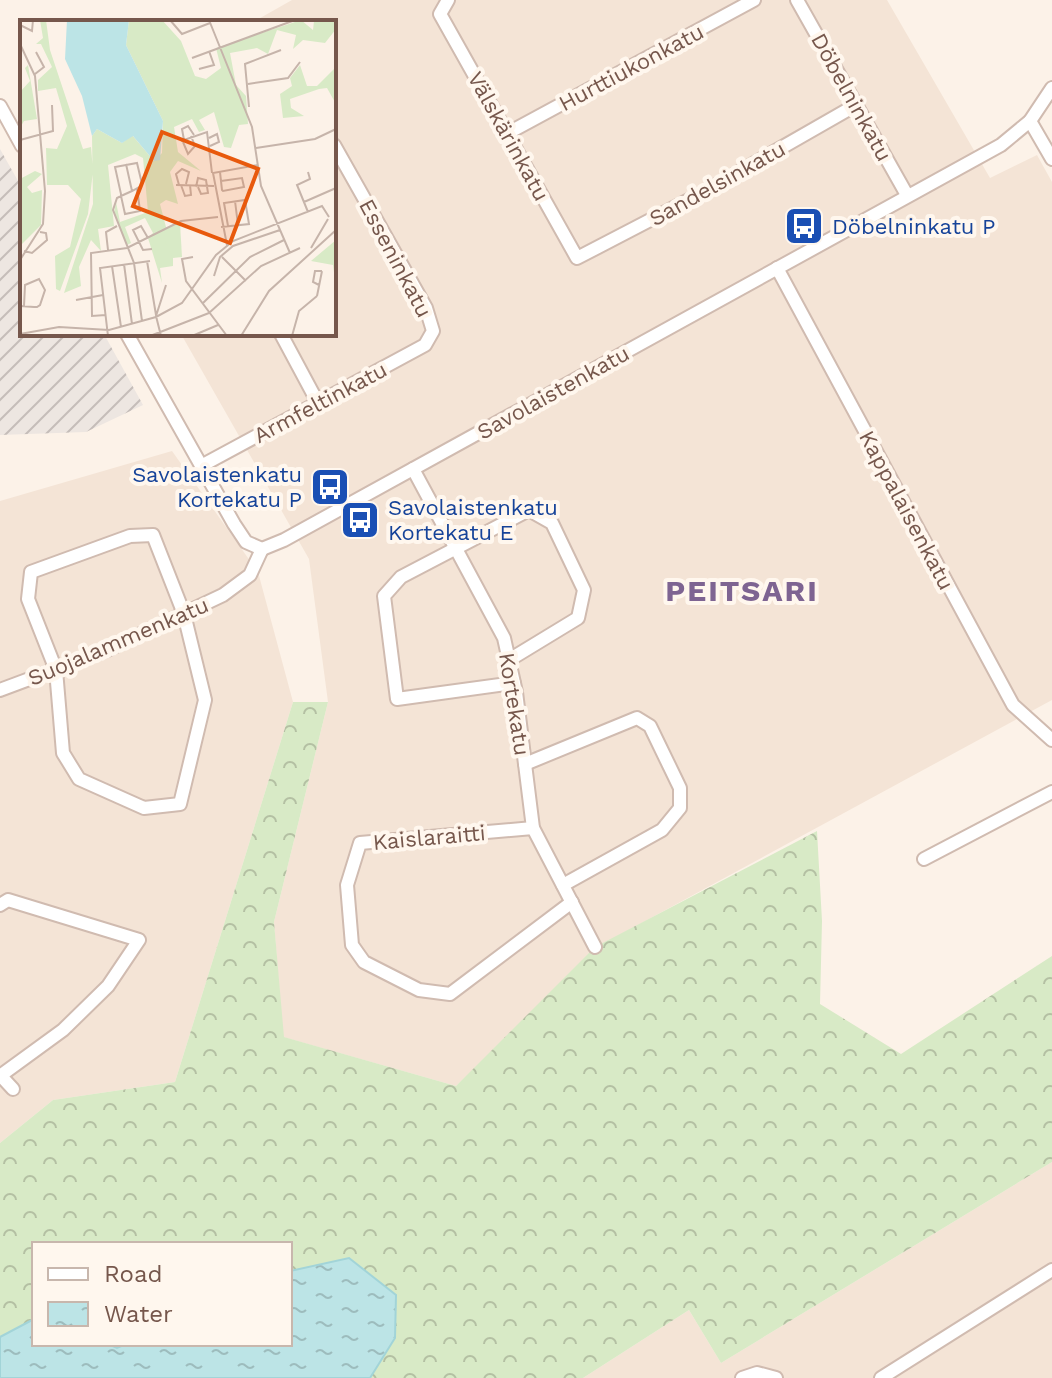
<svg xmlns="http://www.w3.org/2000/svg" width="1052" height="1378" viewBox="0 0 1052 1378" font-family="'Work Sans',sans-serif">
  <defs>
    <pattern id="industrial-furrows" width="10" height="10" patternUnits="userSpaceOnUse" patternTransform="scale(2)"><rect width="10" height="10" fill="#ede6e1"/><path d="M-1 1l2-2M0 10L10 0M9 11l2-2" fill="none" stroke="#c5bdb9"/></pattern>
    <pattern id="forest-crowns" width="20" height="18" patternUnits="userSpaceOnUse" patternTransform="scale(2)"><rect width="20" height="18" fill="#d8eac6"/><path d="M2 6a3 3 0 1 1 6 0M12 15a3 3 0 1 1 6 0" fill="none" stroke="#b4c0a3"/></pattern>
    <pattern id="water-ripples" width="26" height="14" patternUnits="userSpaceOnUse" patternTransform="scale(2)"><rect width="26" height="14" fill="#bce4e6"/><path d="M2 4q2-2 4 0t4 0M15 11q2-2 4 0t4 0" fill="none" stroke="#9dbcbd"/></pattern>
  </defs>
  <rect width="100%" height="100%" fill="#fcf2e8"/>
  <g fill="#f4e4d6">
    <path d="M292,0H887L990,178L1037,155L1052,182V700L614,938L456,1086L283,1037L274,922L328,702L309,559L181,334H334V22H253Z"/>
    <path d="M172,451L258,572L293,702L175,1082L53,1100L0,1143V501Z"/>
    <path d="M1052,1162V1378H583L689,1310L721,1363Z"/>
  </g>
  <path fill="url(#industrial-furrows)" d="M0,149L22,188V334H104L143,405L86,432L0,435Z"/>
  <path fill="url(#forest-crowns)" d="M293,702H328L274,922L284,1037L456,1086L595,947L817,831L822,921L820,1004L901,1054L1052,956V1162L721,1363L689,1310L583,1378H370L395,1338L349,1258L290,1271V1244H34V1319L0,1337V1143L53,1100L175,1082Z"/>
  <path fill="url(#water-ripples)" stroke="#a2d4d8" stroke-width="2" d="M349,1258L396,1295L395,1338L370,1378H0V1337L34,1319V1344H108L117,1348L126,1344H290V1271Z"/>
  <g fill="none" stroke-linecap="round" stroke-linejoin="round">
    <g stroke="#d0bbb0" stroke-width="16">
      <g id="street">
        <path d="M448,0L440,14L577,258L704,192L856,105"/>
        <path d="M797,0L907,195"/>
        <path d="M0,106L22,146"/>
        <path d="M1030,121L1052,159"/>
        <path d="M508,133L754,0"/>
        <path d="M777,268L1013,705L1052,740"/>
        <path d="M127,334L234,524L246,542L262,549L284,540L1001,145L1030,121L1052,88"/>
        <path d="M281,334L318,403"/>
        <path d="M201,466L425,345L433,331L426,308L334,145"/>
        <path d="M413,469L504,638L516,692L533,828L595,947"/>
        <path d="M153,535L184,614L205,700L180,804L144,808L79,779L63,753L56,670L28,599L31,572L130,536Z"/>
        <path d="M509,660L578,618L584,590L552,523L529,510L401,577L384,596L397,699L514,683"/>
        <path d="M0,690L107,650L223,595L250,575L262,549"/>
        <path d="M525,764L637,718L650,726L680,788V808L662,830L563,885"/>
        <path d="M533,828L360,843L347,885L352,945L364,962L419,990L450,994L572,902"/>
        <path d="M924,859L1052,792"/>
        <path d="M0,905L8,900L139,940L108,986L63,1030L0,1076"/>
        <path d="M0,1075L13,1089"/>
        <path d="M742,1378L757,1373L776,1378"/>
        <path d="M881,1378L1052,1270"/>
      </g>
    </g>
    <use href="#street" stroke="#fff" stroke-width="12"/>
  </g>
  <defs>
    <g id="bus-square" transform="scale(2)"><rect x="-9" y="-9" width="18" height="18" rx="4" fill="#1a4fb4" stroke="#fff7ee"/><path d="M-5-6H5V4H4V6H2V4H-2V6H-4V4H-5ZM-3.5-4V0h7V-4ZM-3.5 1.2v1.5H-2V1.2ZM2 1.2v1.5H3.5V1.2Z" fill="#fff"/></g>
  </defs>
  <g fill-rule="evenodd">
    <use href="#bus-square" x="804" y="226"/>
    <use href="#bus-square" x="330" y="487"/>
    <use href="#bus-square" x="360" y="520"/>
  </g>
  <g text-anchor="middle" stroke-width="8" stroke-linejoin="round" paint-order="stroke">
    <g font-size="22" fill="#76574c" stroke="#fff7ee">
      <text transform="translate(631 67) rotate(-28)" y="8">Hurttiukonkatu</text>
      <text transform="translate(852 97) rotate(61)" y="8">Döbelninkatu</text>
      <text transform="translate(509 136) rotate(61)" y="8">Välskärinkatu</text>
      <text transform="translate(717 183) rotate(-29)" y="8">Sandelsinkatu</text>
      <text transform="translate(396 258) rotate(62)" y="8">Esseninkatu</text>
      <text transform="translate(553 392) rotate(-29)" y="8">Savolaistenkatu</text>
      <text transform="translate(320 402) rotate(-28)" y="8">Armfeltinkatu</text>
      <text transform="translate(907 510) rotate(62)" y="8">Kappalaisenkatu</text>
      <text transform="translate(118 641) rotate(-23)" y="8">Suojalammenkatu</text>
      <text transform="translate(515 704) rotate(81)" y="8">Kortekatu</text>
      <text transform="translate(429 837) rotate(-5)" y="8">Kaislaraitti</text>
    </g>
    <g font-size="22" fill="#164399" stroke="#fff7ee" text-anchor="start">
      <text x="832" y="234">Döbelninkatu P</text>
      <text x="302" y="482" text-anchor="end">Savolaistenkatu<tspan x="302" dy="25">Kortekatu P</tspan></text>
      <text x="388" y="515">Savolaistenkatu<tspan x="388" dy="25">Kortekatu E</tspan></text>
    </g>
    <g font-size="30" font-weight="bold" letter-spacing="2" fill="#7e6492" stroke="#fff7ee">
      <text x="742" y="601">PEITSARI</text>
    </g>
  </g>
  <g transform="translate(20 20)">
    <rect width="316" height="316" fill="#fcf2e8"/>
    <path d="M316,220V267L313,245L291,241Z" fill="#d8eac6"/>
    <path d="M20,0H26L30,30L63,129L71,127L73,151L68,194L40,271L36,269L35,236L50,227L61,179L48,165H27L26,128L37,129L47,106L36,68L18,71V60L32,47L21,24H16L23,18ZM109,0H142L161,21L175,56L186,59L201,48L196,28L281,0L293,10L294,1L316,0V9L305,23L283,20L273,29L276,15L257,10L248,34L237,28L210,33L216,65L226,76L228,104L219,105L211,128L204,127L194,92L179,100L185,110L179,112L172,99L154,107L158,132L181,151L158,141L150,152L158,184L146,180L140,184L153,234V246L140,248L142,263L128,218L133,213L125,198L105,207L111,223L107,225L94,193L96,182L100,202L128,192L123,138L115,134L88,145L94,206L78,209L81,231L71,220L59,247L61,266L44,273L73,184L72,116L77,109L102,123L112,115L134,141L142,133L143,101L106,25ZM8,45L17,99L4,101L0,108V72L10,61L5,48ZM280,45L287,66H297L316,47V84L307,68L299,69L270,79L271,88L284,96L263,98L260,74L272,66L270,58ZM15,151L22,154L7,167L12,173L22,170L21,205L1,225L0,159Z" fill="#d8eac6"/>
    <path d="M160,203L162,237L153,238L144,219L145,208Z" fill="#d8eac6"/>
    <path d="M47,0H109L106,25L143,101L140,140L134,141L113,116L102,123L77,109L72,116L62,76L45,39Z" fill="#bce4e6"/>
    <path fill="none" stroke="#c6b4aa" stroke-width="2" d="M150,0L162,14L190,3M189,0L232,107L241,166L270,233M0,5L12,11L13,0M0,24L15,56L25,171L23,204L0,240M172,38L275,0M179,49L194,45L189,31M15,54L24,47L16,32M228,64L268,58L280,42M229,87L225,44L261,30M189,118L197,114L199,122L190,126M0,120L33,111L32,85M164,120L162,109L168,106L174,115M161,121L187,112L192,153M163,122L168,134L175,126L171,116M236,128L295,119L316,109M106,144L112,171M200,151V152L202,170L203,171L224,167L222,158L201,161M288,152L290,159L277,165L288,192M156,165L194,166M159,165L156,154L162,149L169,152L166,164M161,165L165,176L171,175L170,165M176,167L178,158L186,160L188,173L181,174L178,167M117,168L120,191L105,194L101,176V174L95,147L117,143L122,164L121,166L112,171L101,176L97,178L93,190L114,243L122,301M215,181L218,205M284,182L316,168M201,207L229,204L225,180L204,183L208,206M128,218L121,206L113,210L123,230L132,229M207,225L193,153L238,145M291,228L308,199M88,230L86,212L97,206M4,231L12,233L27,220L26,213L20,212M173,237L162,239L166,261L207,316M202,237L226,261M127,241L136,295M104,244L112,304M92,246L101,307M194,256L200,237L213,226L260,210M299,265L293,262L295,251H302M297,276L302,251M56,280L83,275M182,284L230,237L264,220M0,286L14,287H17L20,285L25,270L19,259L5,265L4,286M189,293L241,246L280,228M86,295L72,296L71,233L107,228L161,201L198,197M0,314L39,307L89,310L136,297L162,283L196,235L213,221L302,186L309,197M88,316L80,248L130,241M130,316L189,293M141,316L136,296L146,265M172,316L198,305M221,316L249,271L316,210M272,316L279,291L297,276"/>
    <path fill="#e8590c" fill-opacity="0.15" stroke="#e8590c" stroke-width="4" d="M142,112L238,149L210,223L113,186Z"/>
    <rect width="316" height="316" fill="none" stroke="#76574c" stroke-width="4"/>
  </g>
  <rect x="32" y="1242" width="260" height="104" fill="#fff7ee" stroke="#c8b7ad" stroke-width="2"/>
  <rect x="48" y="1268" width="40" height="12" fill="#ffffff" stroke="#c8b7ad" stroke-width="2"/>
  <text x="104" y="1282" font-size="24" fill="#76574c">Road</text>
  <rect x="48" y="1302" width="40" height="24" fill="url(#water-ripples)" stroke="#c8b7ad" stroke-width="2"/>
  <text x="104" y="1322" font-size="24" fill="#76574c">Water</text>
</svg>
